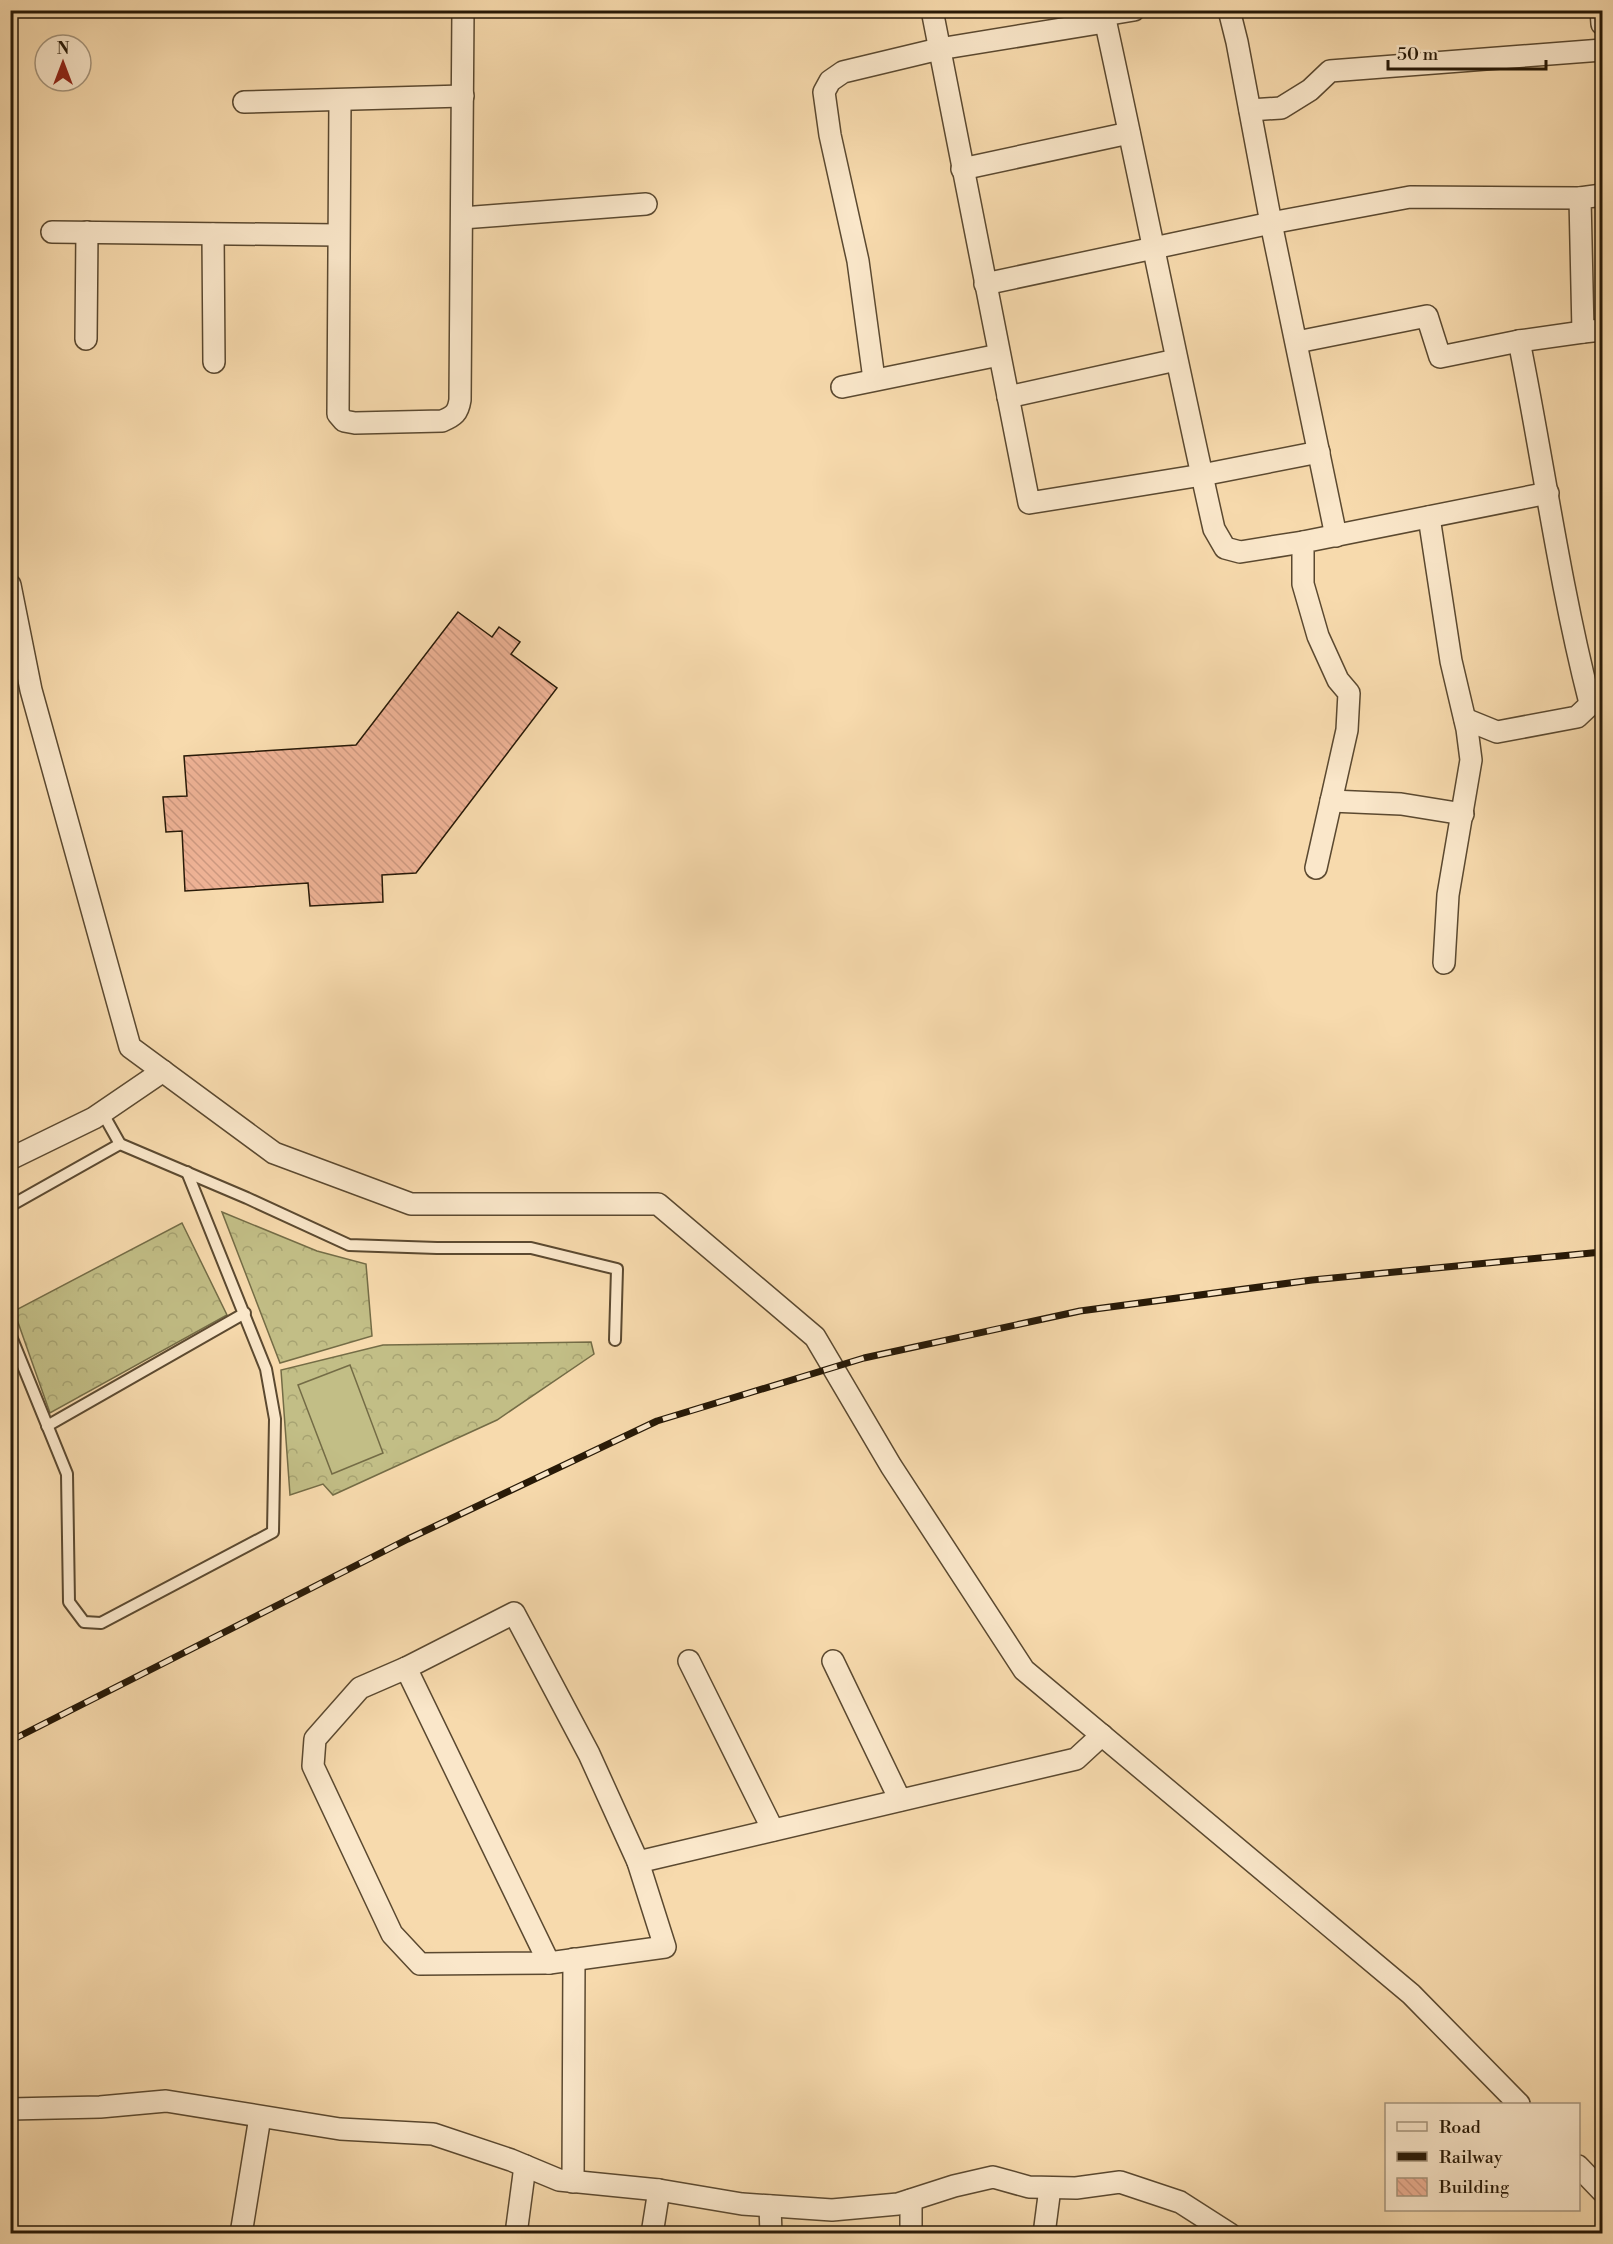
<svg xmlns="http://www.w3.org/2000/svg" width="1613" height="2244" viewBox="0 0 1613 2244" font-family="'Libre Bodoni',serif">
  <defs>
    <pattern id="forest-crowns" width="20" height="18" patternUnits="userSpaceOnUse" patternTransform="scale(1.5)"><rect width="20" height="18" fill="#c2be86"/><path d="M2 6a3 3 0 1 1 6 0M12 15a3 3 0 1 1 6 0" fill="none" stroke="#a7a372"/></pattern>
    <pattern id="building-back-hatch" width="6" height="6" patternUnits="userSpaceOnUse" patternTransform="scale(1.5)"><rect width="6" height="6" fill="#eeb295"/><path d="M-1 5l2 2M0 0l6 6M5-1l2 2" fill="none" stroke="#cc987f"/></pattern>
  </defs>
  <rect width="100%" height="100%" fill="#f7daad"/>
  <filter id="stains"><feTurbulence type="fractalNoise" baseFrequency=".00333" numOctaves="4"/><feColorMatrix values="0 0 0 0 .2 0 0 0 0 .09 0 0 0 0 .02 0 0 0 .5 -.17"/></filter>
  <radialGradient id="worn" r=".72"><stop offset=".6" stop-color="#630" stop-opacity="0"/><stop offset="1" stop-color="#630" stop-opacity=".3"/></radialGradient>
  <g fill="url(#forest-crowns)" stroke="#746c46" stroke-width="1.5">
    <path d="M222,1212L317,1251L366,1264L372,1336L280,1363Z"/>
    <path d="M182,1223L227,1315L50,1413L14,1311Z"/>
    <path d="M591,1342L594,1354L497,1420L333,1495L323,1484L290,1495L281,1370L383,1345Z"/>
  </g>
  <path fill="#c2be86" stroke="#746c46" stroke-width="1.5" d="M350,1365L383,1453L332,1474L298,1385Z"/>
  <path fill="url(#building-back-hatch)" stroke="#271907" stroke-width="1.5" d="M458,612L492,637L499,627L520,642L511,654L557,688L416,873L382,875L383,902L310,906L308,883L185,891L182,831L166,832L163,797L187,796L184,756L356,745Z"/>
  <g fill="none" stroke-linecap="round" stroke-linejoin="round">
    <g stroke="#5b4930" stroke-width="14">
      <g id="lane">
        <path d="M102,1112L120,1144L247,1198L349,1245L437,1248H531L617,1269L615,1340"/>
        <path d="M10,1206L120,1144"/>
        <path d="M10,1334L67,1474L69,1602L84,1622L101,1623L273,1532L275,1419L266,1369L187,1172"/>
        <path d="M47,1426L245,1313"/>
      </g>
    </g>
    <g stroke="#5b4930" stroke-width="24">
      <g id="street">
        <path d="M932,10L1029,503L1202,475L1319,452"/>
        <path d="M1103,10C1141,183 1175,357 1214,529L1225,548L1240,552L1303,542"/>
        <path d="M1229,10L1237,42L1271,223L1336,536"/>
        <path d="M1601,10L1602,24"/>
        <path d="M1104,15L1134,10"/>
        <path d="M340,100L338,414L344,421L355,423L442,421C454,416 458,413 460,400L463,10"/>
        <path d="M244,102L463,96"/>
        <path d="M1250,110L1281,108L1310,90L1330,71L1602,50"/>
        <path d="M962,169L1129,133"/>
        <path d="M1602,195L1580,198L1583,332L1602,330"/>
        <path d="M462,218L646,204"/>
        <path d="M52,232L338,235"/>
        <path d="M213,234L214,362"/>
        <path d="M985,284L1271,223L1410,197L1580,198"/>
        <path d="M1583,332L1519,341C1543,460 1559,581 1589,699L1602,706"/>
        <path d="M86,339L87,232"/>
        <path d="M1297,342L1427,316L1440,357L1519,341"/>
        <path d="M874,379L858,261L830,135L824,92L830,81L843,72L939,49L1105,22"/>
        <path d="M842,387L999,355"/>
        <path d="M1008,397L1176,360"/>
        <path d="M1429,517L1451,661L1467,729L1471,760L1448,895L1444,963"/>
        <path d="M10,585L31,690L130,1047L274,1153L411,1204H658L815,1337L891,1466L1024,1670L1411,1994L1519,2104"/>
        <path d="M1465,719L1497,732L1577,717L1594,701"/>
        <path d="M1331,801L1401,804L1463,814"/>
        <path d="M1316,868L1347,730L1349,693L1338,680L1318,636L1303,584V542L1548,493"/>
        <path d="M10,1159L94,1118L163,1071"/>
        <path d="M514,1613L589,1754L638,1862L665,1947L549,1963L420,1964L392,1934L313,1766L315,1739L360,1688L406,1668Z"/>
        <path d="M689,1661L773,1830"/>
        <path d="M833,1661L900,1800"/>
        <path d="M406,1668L549,1963"/>
        <path d="M638,1862L1076,1759L1102,1735"/>
        <path d="M10,2109L100,2107L166,2101L340,2129L433,2134L511,2160L559,2180L659,2190L742,2204L832,2210L898,2204L954,2186L993,2177L1029,2187L1076,2188L1120,2182L1180,2202L1230,2234"/>
        <path d="M1578,2166L1602,2191"/>
        <path d="M573,2182L574,1959"/>
        <path d="M911,2200V2234"/>
        <path d="M770,2206L771,2234"/>
        <path d="M241,2234L260,2117"/>
        <path d="M516,2234L525,2166"/>
        <path d="M652,2234L659,2190"/>
        <path d="M1044,2234L1050,2188"/>
      </g>
    </g>
    <use href="#lane" stroke="#fae7ca" stroke-width="10"/>
    <use href="#street" stroke="#fae7ca" stroke-width="21"/>
    <g stroke="#271907" stroke-width="7">
      <path id="rail" d="M10,1741L408,1539L657,1421L864,1358L1080,1311L1312,1280L1602,1252"/>
    </g>
    <use href="#rail" stroke="#fae7ca" stroke-width="4.5" stroke-dasharray="14" stroke-linecap="butt"/>
  </g>
  <rect width="1613" height="2244" fill="none" stroke="#f7daad" stroke-width="36"/>
  <rect x="12" y="12" width="1589" height="2220" fill="none" stroke="#271907" stroke-width="3"/>
  <rect x="18" y="18" width="1577" height="2208" fill="none" stroke="#271907" stroke-width="1.5"/>
  <rect x="1385" y="2103" width="195" height="108" fill="#fae7ca" stroke="#a6957c" stroke-width="1.5"/>
  <rect x="1397" y="2122" width="30" height="9" fill="#fae7ca" stroke="#a6957c" stroke-width="1.5"/>
  <text x="1439" y="2133" font-size="18" fill="#271907">Road</text>
  <rect x="1397" y="2152" width="30" height="9" fill="#271907" stroke="#a6957c" stroke-width="1.5"/>
  <text x="1439" y="2163" font-size="18" fill="#271907">Railway</text>
  <rect x="1397" y="2178" width="30" height="18" fill="url(#building-back-hatch)" stroke="#a6957c" stroke-width="1.5"/>
  <text x="1439" y="2193" font-size="18" fill="#271907">Building</text>
  <g transform="translate(63 63)"><circle r="28" fill="#fae7ca" stroke="#a6957c" stroke-width="1.5"/>
  <path d="M0-4.5L10 22L0 15L-10 22Z" fill="#8f2418"/>
  <text y="-9" font-size="16" font-weight="bold" text-anchor="middle" fill="#271907">N</text>
  </g>
  <path d="M1388 60v9h158v-9" fill="none" stroke="#271907" stroke-width="3"/>
  <text x="1397" y="60" font-size="18" fill="#271907" stroke="#fae7ca" stroke-width="4.5" paint-order="stroke">50 m</text>
  <rect width="100%" height="100%" filter="url(#stains)"/>
  <rect width="100%" height="100%" fill="url(#worn)"/>
</svg>
